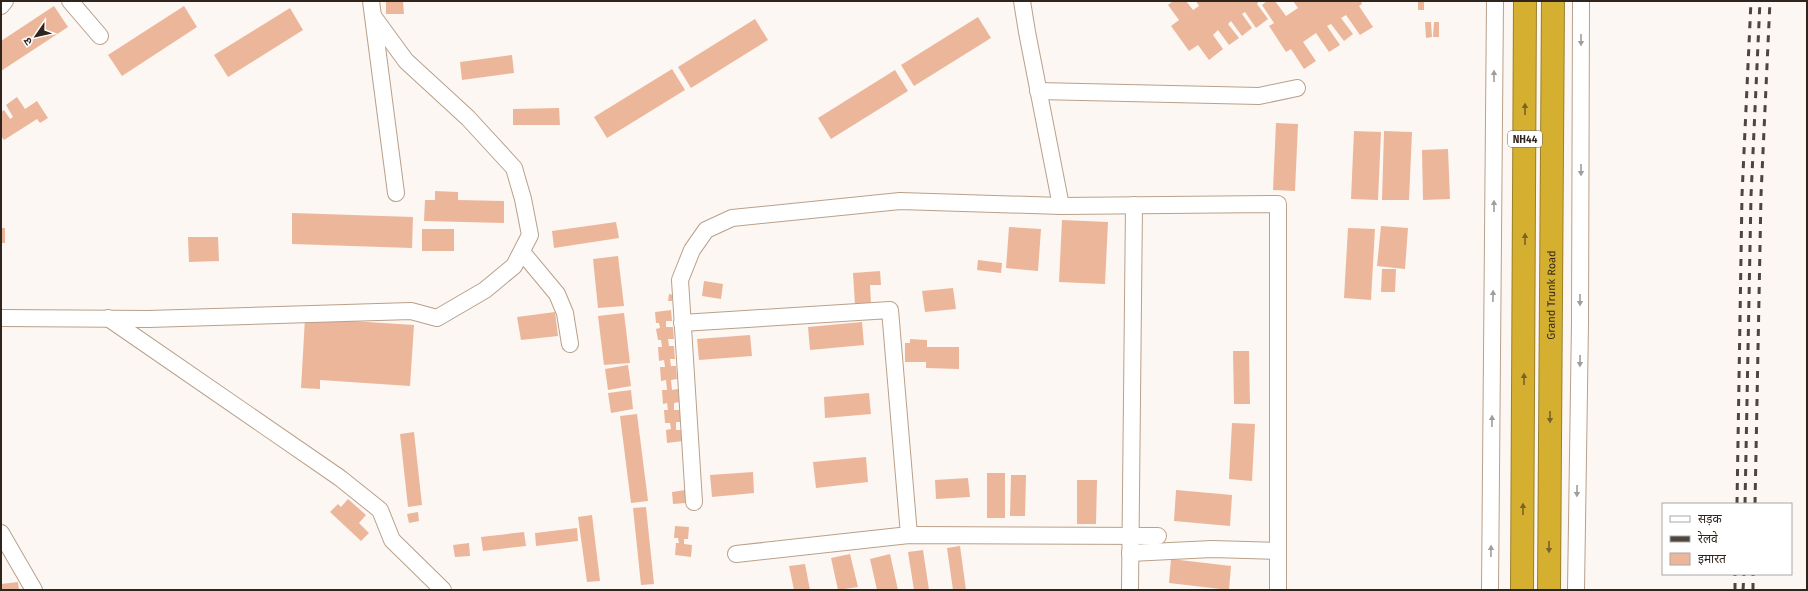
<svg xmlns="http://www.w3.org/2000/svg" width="1808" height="591" viewBox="0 0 1808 591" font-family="'Fira Sans','Noto Sans Devanagari',sans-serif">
  <rect width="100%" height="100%" fill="#fcf7f2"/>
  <g fill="#ecb69b">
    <path d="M386,1H403L404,14H386Z"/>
    <path d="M1173,1H1186L1193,10L1199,6L1196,1H1259L1257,4L1268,19L1256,28L1245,12L1242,14L1252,28L1242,36L1231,21L1228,24L1239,38L1229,45L1218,30L1213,35L1223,49L1209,60L1198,45L1189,51L1171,26L1179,20L1168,5Z"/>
    <path d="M1267,1H1275L1286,16L1298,8L1293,1H1361L1362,4L1359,6L1373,27L1360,35L1346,15L1341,18L1353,34L1344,41L1331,24L1327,26L1340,45L1329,52L1316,33L1303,42L1316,61L1304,69L1291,49L1286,52L1269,26L1274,23L1262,5Z"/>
    <rect x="1418" y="1" width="6" height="9"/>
    <path d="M54,6L68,27L1,71V41Z"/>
    <path d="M184,6L197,27L122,76L108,55Z"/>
    <path d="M290,8L303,30L228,77L214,55Z"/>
    <path d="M978,17L991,38L914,86L901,65Z"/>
    <path d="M755,19L768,40L691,88L678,67Z"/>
    <path d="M1425,22H1431L1432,37L1426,38Z"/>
    <path d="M1434,22H1439V37H1433Z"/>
    <path d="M512,55L514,73L462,80L460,62Z"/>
    <path d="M672,69L685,90L607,138L594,117Z"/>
    <path d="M895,70L908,91L831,139L818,118Z"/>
    <path d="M17,97L25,109L37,101L48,118L40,123L37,119L4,140L1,136V112L4,110L10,119L13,117L6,105Z"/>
    <path d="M559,108L560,125H513V109Z"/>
    <path d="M1276,123L1298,124L1295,191L1273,190Z"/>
    <path d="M1354,131L1381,132L1378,200L1351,199Z"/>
    <path d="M1384,131L1412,132L1409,200H1382Z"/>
    <path d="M1448,149L1450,199L1423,200L1422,150Z"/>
    <path d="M435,191L458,192V200L504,201V223L424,221L425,200H435Z"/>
    <path d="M292,213L413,217L412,248L292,244Z"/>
    <path d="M1062,220L1108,222L1105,284L1059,282Z"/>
    <path d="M616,222L619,238L554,248L552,231Z"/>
    <path d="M1381,226L1408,228L1405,269L1377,266Z"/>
    <path d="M1009,227L1041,229L1038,271L1006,268Z"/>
    <rect x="1" y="228" width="4" height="15"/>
    <path d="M1348,228L1375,229L1371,300L1344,298Z"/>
    <rect x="422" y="229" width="32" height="22"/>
    <path d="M188,237H218L219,261L189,262Z"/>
    <path d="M618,256L624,306L598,308L593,259Z"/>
    <path d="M978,260L1002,263L1001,273L977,270Z"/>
    <path d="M1382,269H1396L1395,292H1381Z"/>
    <path d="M880,271L881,285H870L871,304L855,305L853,273Z"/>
    <path d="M704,281L723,284L721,299L702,296Z"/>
    <path d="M953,288L956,309L925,312L922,291Z"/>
    <path d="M669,294L673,295L672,301H668Z"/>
    <path d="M671,310L672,321H666V327H673L674,339H668L669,346H674L675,359H670L671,366H676L677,379L671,380L672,390L678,389L680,402L674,403V410H680L682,422H676V430H682L683,441L667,443L666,430L671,429L670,423H665L664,410H668L667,403L663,404L662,390H667L666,380L661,381L660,367H665L664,360L659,361L658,347H662L661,340H658L656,329L660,328L659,323H656L655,312Z"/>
    <path d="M555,312L558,336L521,340L517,317Z"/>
    <path d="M624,313L630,363L604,365L598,316Z"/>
    <path d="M305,318L414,325L410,386L320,380V389L301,388Z"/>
    <path d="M862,322L864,345L810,350L808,327Z"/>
    <path d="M750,335L752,356L699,360L697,339Z"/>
    <path d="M910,339L927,340V347H959V369L926,368V362H905V343H910Z"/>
    <path d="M1233,351H1249L1250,404H1234Z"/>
    <path d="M628,365L631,386L608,390L605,369Z"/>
    <path d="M631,390L633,409L611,413L608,393Z"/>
    <path d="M869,393L871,414L825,418L824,397Z"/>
    <path d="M637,414L648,501L631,503L620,416Z"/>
    <path d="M1232,423L1255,424L1252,481L1229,479Z"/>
    <path d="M414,432L422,505L408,507L400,434Z"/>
    <path d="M866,457L868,482L816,488L813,462Z"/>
    <path d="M753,472L754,493L712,497L710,475Z"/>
    <rect x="987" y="473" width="18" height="45"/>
    <path d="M1011,475H1026L1025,516H1010Z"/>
    <path d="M968,478L970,497L936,499L935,480Z"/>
    <path d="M1077,480H1097L1096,524H1077Z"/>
    <path d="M685,490L686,503L673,504L672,492Z"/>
    <path d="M1176,490L1232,495L1230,526L1174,521Z"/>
    <path d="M348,499L366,515L359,523L369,533L361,541L330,512L338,504L341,507Z"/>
    <path d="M646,507L654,584L641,585L633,508Z"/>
    <path d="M418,512L419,521L409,523L407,514Z"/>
    <path d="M592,515L600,581L587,582L578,517Z"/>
    <path d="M675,526L689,527L688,539H684V544L692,545L691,557L675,555L676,543H679L678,538H674Z"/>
    <path d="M577,528L578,541L536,546L535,533Z"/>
    <path d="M524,532L526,546L483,551L481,537Z"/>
    <path d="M469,543L470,556L455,557L453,545Z"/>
    <path d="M960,546L966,590H953L947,548Z"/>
    <path d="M923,550L929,590H914L908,552Z"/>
    <path d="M850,554L858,587L838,590L831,558Z"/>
    <path d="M890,554L898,590H877L870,559Z"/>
    <path d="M1171,559L1231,566L1229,590L1169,583Z"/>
    <path d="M805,564L810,590H794L789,566Z"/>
    <path d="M18,582L19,590H1V584Z"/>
  </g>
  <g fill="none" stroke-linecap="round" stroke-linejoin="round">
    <g stroke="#b9a08a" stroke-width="18">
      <g id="minor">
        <path d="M70,1L100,36"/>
        <path d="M371,1L396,193"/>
        <path d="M1022,1L1027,32L1061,206"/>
        <path d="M1,6L5,1"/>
        <path d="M1038,91L1259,96L1297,88"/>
        <path d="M522,252L557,294L565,313L570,344"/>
        <path d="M1,318L148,319L411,311L437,318L485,290L514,266L530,235L523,199L514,168L468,118L406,61L373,16"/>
        <path d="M108,318L340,478L380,510L392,540L443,590"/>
        <path d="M682,323L890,310L909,535"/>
        <path d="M694,502L680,280L692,250L706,230L732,218L900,201L1061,206L1278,204V590"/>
        <path d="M1,533L34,590"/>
        <path d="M1130,553L1212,549L1278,551"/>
        <path d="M736,554L909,535L1158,536"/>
        <path d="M1130,590L1134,205"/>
        <path d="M1490,590L1495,1"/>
        <path d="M1576,590L1580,322L1581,1"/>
      </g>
    </g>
    <g stroke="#9b7f29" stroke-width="24">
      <g id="highway">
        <path d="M1522,590L1525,1"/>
        <path id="s1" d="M1549,590L1553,1"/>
      </g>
    </g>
    <use href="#minor" stroke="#fff" stroke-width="16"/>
    <use href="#highway" stroke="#d5af30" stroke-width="22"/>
    <g stroke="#4e453d" stroke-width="3" stroke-dasharray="7 7" stroke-linecap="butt">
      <path d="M1737,504L1742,195L1751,1"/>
      <path d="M1745,504L1751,196L1760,1"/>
      <path d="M1755,504L1761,195L1770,1"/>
      <path d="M1735,590V574"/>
      <path d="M1743,590L1744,574"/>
      <path d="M1753,590V574"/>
    </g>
  </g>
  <defs><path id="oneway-solid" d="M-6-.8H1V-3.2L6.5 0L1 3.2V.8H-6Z"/></defs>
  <g fill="#a19d99">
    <use href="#oneway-solid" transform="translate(1581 40) rotate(90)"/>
    <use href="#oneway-solid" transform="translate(1494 76) rotate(-90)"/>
    <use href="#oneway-solid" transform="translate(1581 170) rotate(90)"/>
    <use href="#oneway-solid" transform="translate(1494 206) rotate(-90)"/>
    <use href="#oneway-solid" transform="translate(1493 296) rotate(-89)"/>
    <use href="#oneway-solid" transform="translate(1580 300) rotate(90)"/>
    <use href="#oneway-solid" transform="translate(1580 361) rotate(91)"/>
    <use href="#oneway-solid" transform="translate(1492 421) rotate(-89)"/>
    <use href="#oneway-solid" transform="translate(1577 491) rotate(91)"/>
    <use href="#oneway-solid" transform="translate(1491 551) rotate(-89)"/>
  </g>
  <g fill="#7a6326">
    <use href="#oneway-solid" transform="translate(1525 109) rotate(-90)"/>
    <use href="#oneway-solid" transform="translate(1525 239) rotate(-90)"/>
    <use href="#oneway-solid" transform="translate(1524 379) rotate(-90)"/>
    <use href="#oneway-solid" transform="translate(1550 417) rotate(90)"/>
    <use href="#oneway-solid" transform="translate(1523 509) rotate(-90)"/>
    <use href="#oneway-solid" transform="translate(1549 547) rotate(90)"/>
  </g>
  <g text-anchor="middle" stroke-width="3" stroke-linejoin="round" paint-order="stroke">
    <rect fill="#fff" stroke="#6d6661" stroke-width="1" x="1508" y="131" width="34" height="16" rx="3"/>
    <g font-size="10" font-weight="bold" fill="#2f251d">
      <text x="1525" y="143">NH44</text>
    </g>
    <g font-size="11" fill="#2f251d" stroke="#fff">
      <text dy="4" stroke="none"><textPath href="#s1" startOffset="295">Grand Trunk Road</textPath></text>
    </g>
  </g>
  <rect width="1808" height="591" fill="none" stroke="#2f251d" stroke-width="4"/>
  <rect x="1662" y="503" width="130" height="72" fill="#ffffff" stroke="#aca8a5"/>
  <rect x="1670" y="516" width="20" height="6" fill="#ffffff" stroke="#aca8a5"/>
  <text x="1698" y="523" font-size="12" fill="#2f251d">सड़क</text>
  <rect x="1670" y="536" width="20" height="6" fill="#4e453d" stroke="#aca8a5"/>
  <text x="1698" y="543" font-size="12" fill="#2f251d">रेलवे</text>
  <rect x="1670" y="553" width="20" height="12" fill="#ecb69b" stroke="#aca8a5"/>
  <text x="1698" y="563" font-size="12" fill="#2f251d">इमारत</text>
  <g transform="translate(36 36) rotate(236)" stroke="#ffffff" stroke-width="3" paint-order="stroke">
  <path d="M0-3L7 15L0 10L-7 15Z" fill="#2f251d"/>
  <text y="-6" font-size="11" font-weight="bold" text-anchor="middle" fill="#2f251d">उ</text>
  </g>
</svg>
